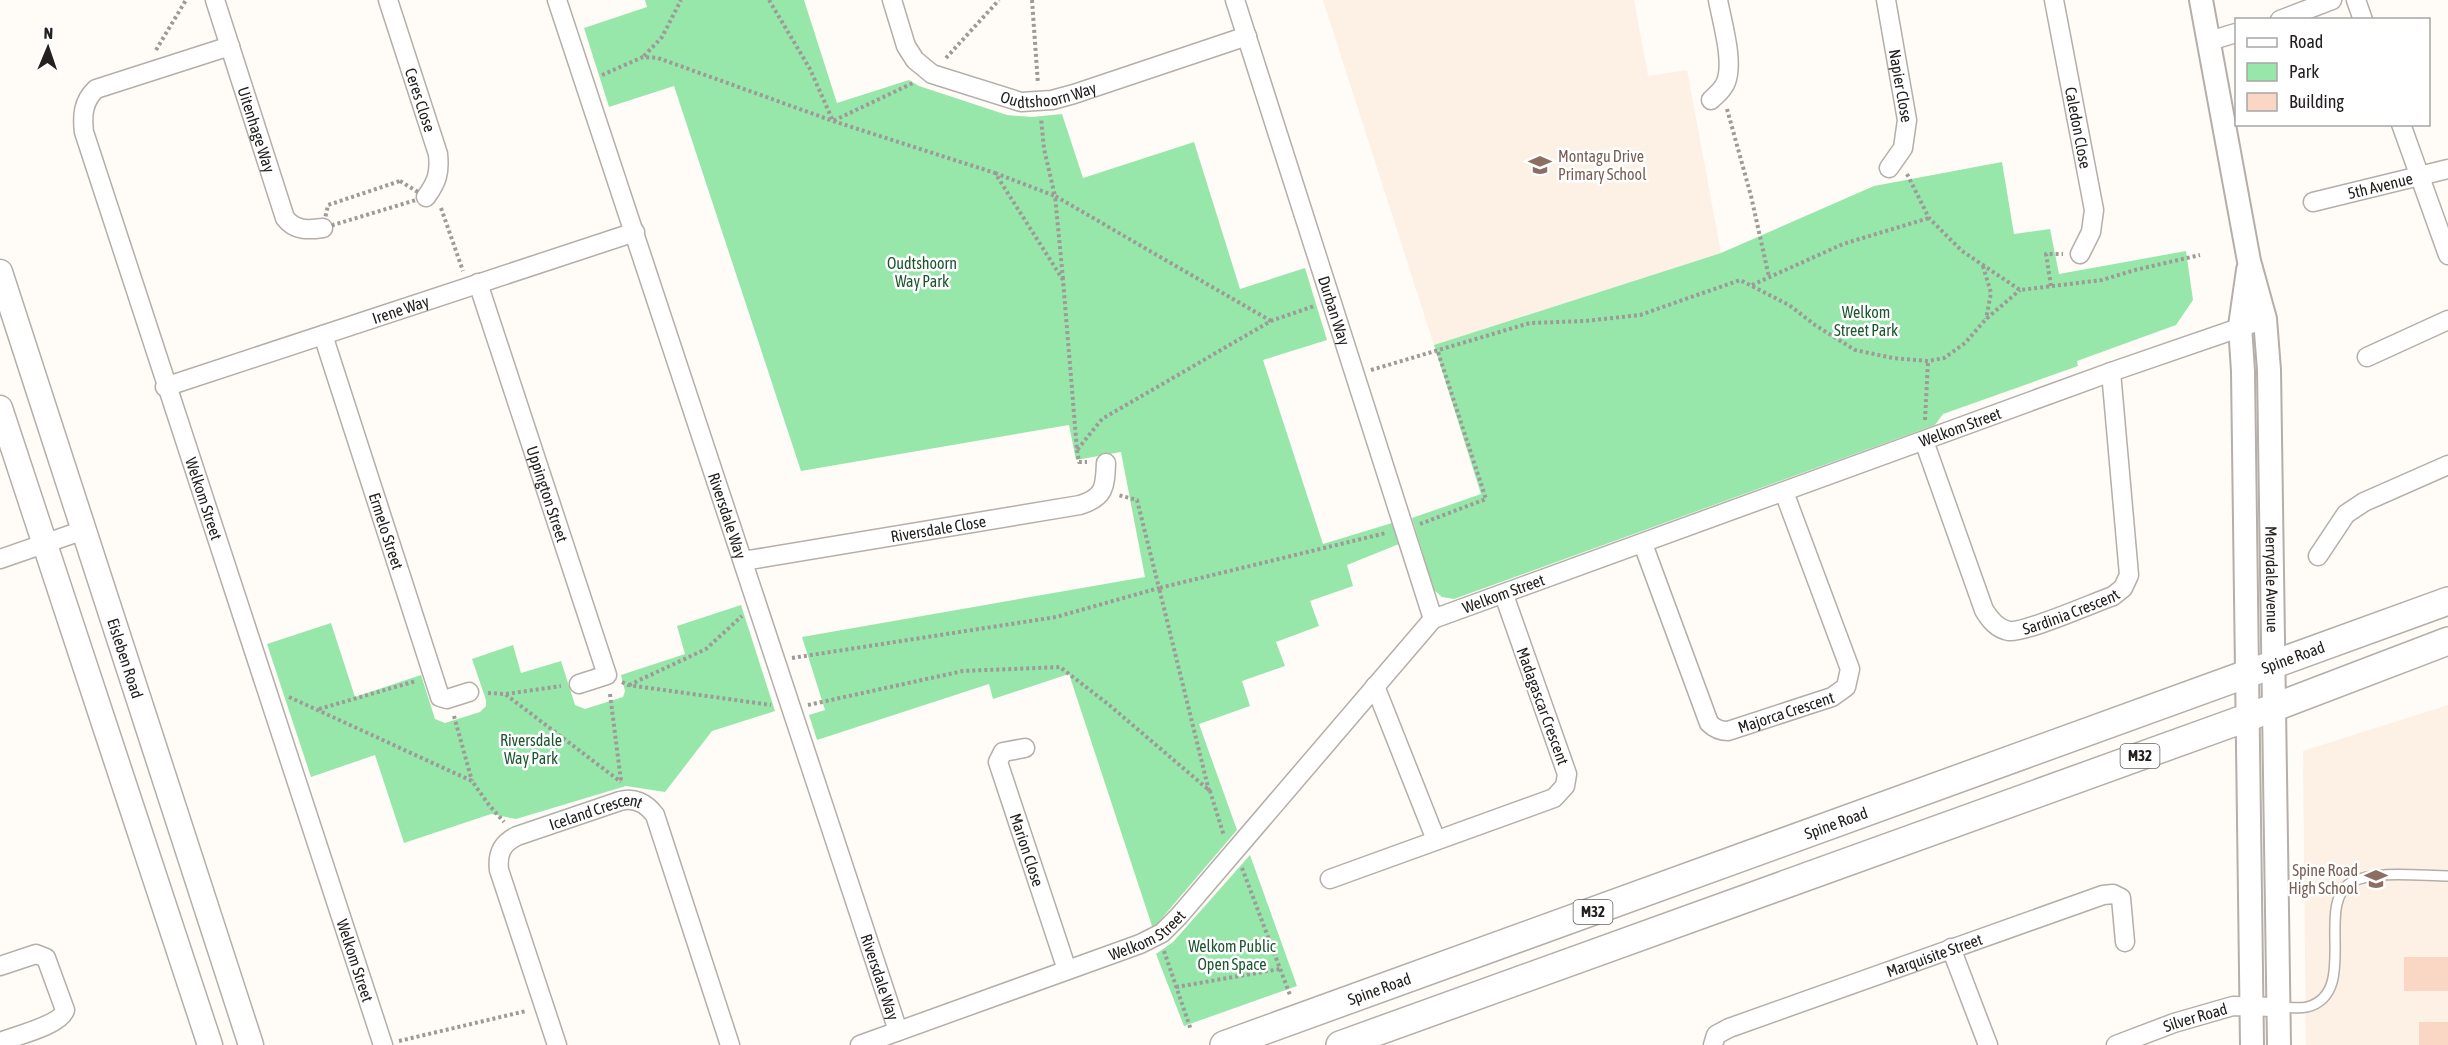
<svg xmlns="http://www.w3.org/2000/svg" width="2448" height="1045" viewBox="0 0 2448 1045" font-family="'Asap Condensed',sans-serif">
  <rect width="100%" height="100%" fill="#fffbf7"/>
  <g fill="#fdf0e5">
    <path d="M1323,0H1634L1648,76L1687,70L1721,253L1434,345Z"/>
    <path d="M2448,705V1045H2306L2303,751Z"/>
  </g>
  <g fill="#97e7ab">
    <path d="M645,0H804L837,103L909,80L919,86L1007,115L1032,117L1062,114L1083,178L1194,142L1240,289L1305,268L1327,340L1263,360L1323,544L1392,523L1399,544L1347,565L1353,586L1310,601L1319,626L1276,642L1285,666L1242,681L1250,706L1199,724L1237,830L1156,925L1152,926L1069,674L993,699L989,684L817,740L809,715L825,710L802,637L1145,577L1121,452L1076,460L1069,425L801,471L674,86L609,107L584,28L647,7Z"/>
    <path d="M2002,162L2014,234L2050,229L2059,274L2186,251L2193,300L2176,325L2077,361L2078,366L1943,414L1935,425L1454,599L1442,597L1434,590L1412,518L1481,494L1434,345L1721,253L1874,186Z"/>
    <path d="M741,605L775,711L712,731L665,792L626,786L516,819L491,814L404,843L375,755L311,777L267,644L331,623L355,697L421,675L435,719L445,723L480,712L486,706V700L472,659L513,645L521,673L561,661L575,705L585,709L623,697L625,691L621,675L685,654L677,626Z"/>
    <path d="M1250,855L1297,986L1184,1026L1156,954L1173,942Z"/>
  </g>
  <g fill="#fad7c4">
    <rect x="2404" y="957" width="44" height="34"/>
    <rect x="2419" y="1022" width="29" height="23"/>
  </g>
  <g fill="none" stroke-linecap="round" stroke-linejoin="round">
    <g stroke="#b5aea9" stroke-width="12">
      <path id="service" d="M2279,1007C2288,1007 2299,1009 2307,1007C2361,993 2313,903 2352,882C2375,870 2422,876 2448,876"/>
    </g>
    <g stroke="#b5aea9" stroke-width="21">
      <g id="minor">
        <path id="s1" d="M215,0L285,218C295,231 308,230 323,228"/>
        <path id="s2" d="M388,0L438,154C440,173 437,182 426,197"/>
        <path id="s3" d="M557,0L898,1031"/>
        <path id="s4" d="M892,0L906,46L915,60L932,74L1021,102L1052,100L1074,94L1247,36"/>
        <path id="s5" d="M1235,0L1433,619"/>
        <path id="s6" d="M1886,0L1907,120L1903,148L1889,168"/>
        <path id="s7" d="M2054,0L2094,210L2091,232L2080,254"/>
        <path d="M2356,0L2363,20"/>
        <path d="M2280,20L2332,0"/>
        <path d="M2209,41L2236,33"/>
        <path id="s8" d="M230,46L96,89C83,101 82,116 84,132L383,1045"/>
        <path d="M1711,100C1717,94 1723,90 1726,82C1734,61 1722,22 1718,0"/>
        <path d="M2401,124L2448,255"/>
        <path id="s9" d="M2313,202L2448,169"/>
        <path id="s10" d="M478,283L607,675L579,684"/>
        <path id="s11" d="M323,335L440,697L447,699L469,692"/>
        <path d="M2367,357L2448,320"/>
        <path id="s12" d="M165,387L635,232"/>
        <path id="s13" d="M1924,441L1984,610C1990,620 1997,629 2009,631C2025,633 2093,603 2113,596L2123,588L2129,575L2111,372"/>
        <path id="s14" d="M1643,544L1709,723C1715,729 1720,731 1728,731L1832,697L1846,687L1850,669L1784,492"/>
        <path d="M2318,556L2346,514L2364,502L2448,465"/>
        <path d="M0,559L84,530"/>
        <path id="s15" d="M743,561L1080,505C1105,497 1105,487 1106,463"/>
        <path d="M1375,686L1436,840"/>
        <path id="s16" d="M1025,748L1003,752L998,762L1067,970"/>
        <path d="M1330,879L1554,798L1565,786L1567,774L1504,595"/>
        <path d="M1951,948L1988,1045"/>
        <path d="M0,966L36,954L46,958L65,1010C61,1025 15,1036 0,1042"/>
        <path id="s17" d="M557,1045L499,870C497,854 502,843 517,836L620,801C634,797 646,803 655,815L730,1045"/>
        <path id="s18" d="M860,1045L1140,944L1162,933L1179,916L1433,619L2111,372L2265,319"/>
        <path id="s19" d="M1713,1045L1716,1035L1729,1028L2103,895L2113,894L2121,898L2125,942"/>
        <path id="s20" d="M2116,1045L2174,1023L2233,1006L2278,1007"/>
      </g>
    </g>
    <g stroke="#b5aea9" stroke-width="26">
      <g id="tertiary">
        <path id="s21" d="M2201,0L2249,261L2265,319L2269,370L2279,1045"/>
        <path d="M2248,270L2240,326L2243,371L2252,1045"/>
      </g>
    </g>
    <g stroke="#b5aea9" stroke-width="27">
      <g id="secondary">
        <path id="s22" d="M0,272L251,1045"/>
        <path d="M0,408L210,1045"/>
      </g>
    </g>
    <g stroke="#b5aea9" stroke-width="30">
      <g id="primary">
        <path id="s23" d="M1224,1045L2448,601"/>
        <path d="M1340,1045L2249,717L2448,641"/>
      </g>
    </g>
    <g stroke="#9e9a98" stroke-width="4" stroke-dasharray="3 3" stroke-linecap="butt">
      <path d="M769,0L810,69L833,121L915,82"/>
      <path d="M1032,0L1038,84"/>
      <path d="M156,50L186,0"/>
      <path d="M644,56L662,37L681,0"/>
      <path d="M946,58L999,0"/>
      <path d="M602,75L643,57L658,58L833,121L995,173L1063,280L1077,450L1102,419L1271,321L1314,306"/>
      <path d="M1727,109L1751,196L1769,277"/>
      <path d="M995,173L1055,196L1044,149L1041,118"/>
      <path d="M1907,174L1929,218L1962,251L2020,290L2102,280L2135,270L2200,255"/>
      <path d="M400,181L426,197L323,228L328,205Z"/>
      <path d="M441,208L463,271"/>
      <path d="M1983,266L1991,293L1986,319"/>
      <path d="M1063,279L1055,196L1271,321"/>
      <path d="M1752,285L1843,244L1929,218"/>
      <path d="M2051,286L2046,254H2063"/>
      <path d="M1371,370L1530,323L1585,321L1640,315L1740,280L1789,305L1815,325L1855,350L1893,358L1928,361L1944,358L1965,343L1986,319L2020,290"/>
      <path d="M1925,420L1928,361"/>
      <path d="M1077,450L1079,462H1087"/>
      <path d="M1420,524L1486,499L1437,349"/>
      <path d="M792,658L1056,617L1159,588L1137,500L1118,495"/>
      <path d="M622,682L628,685L771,705"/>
      <path d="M629,685L706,649L742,616"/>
      <path d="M488,693L505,694L621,782"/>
      <path d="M506,694L561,686"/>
      <path d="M610,694L621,781"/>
      <path d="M289,697L472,781L489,805L504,822"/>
      <path d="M808,705L963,671L1060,667L1108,704L1210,791L1224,836"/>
      <path d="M319,709L416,681"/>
      <path d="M454,716L472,781"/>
      <path d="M1209,791L1159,588L1386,533"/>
      <path d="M1242,868L1290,995"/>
      <path d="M1164,951L1191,1030"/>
      <path d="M1176,987L1280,969"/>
      <path d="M399,1041L526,1011"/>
    </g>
    <use href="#service" stroke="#fff" stroke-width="9"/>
    <use href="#minor" stroke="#fff" stroke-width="18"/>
    <use href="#tertiary" stroke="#fff" stroke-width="22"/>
    <use href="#secondary" stroke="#fff" stroke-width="24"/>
    <use href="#primary" stroke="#fff" stroke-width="27"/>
  </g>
  <defs>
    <g id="school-bare" transform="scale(1.8)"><path d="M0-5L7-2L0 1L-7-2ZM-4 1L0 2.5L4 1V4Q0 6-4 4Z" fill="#8d6e63" stroke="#fff" stroke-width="2.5" paint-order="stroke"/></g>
  </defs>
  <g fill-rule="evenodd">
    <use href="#school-bare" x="1540" y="165"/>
    <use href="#school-bare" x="2376" y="879"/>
  </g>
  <g text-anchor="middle" stroke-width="5" stroke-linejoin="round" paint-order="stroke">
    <g fill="#fff" stroke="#656362" stroke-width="1.5">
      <rect x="2120.5" y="744" width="39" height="24" rx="4.5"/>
      <rect x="1573.5" y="900" width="39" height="24" rx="4.5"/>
    </g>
    <g font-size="15" font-weight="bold" fill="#23201f">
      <text x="2140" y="761">M32</text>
      <text x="1593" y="917">M32</text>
    </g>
    <g font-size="16" fill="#23201f" stroke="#fff">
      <text dy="6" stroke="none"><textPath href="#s6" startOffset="87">Napier Close</textPath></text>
      <text dy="6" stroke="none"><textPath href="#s4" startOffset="208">Oudtshoorn Way</textPath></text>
      <text dy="6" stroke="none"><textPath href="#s2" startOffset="105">Ceres Close</textPath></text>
      <text dy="6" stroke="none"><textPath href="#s7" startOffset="130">Caledon Close</textPath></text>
      <text dy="6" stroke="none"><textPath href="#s1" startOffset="136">Uitenhage Way</textPath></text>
      <text dy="6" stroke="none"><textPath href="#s9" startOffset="69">5th Avenue</textPath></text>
      <text dy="6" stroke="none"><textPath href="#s12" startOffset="248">Irene Way</textPath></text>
      <text dy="6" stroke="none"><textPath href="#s5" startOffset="326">Durban Way</textPath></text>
      <text dy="6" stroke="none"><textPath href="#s18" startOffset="1298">Welkom Street</textPath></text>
      <text dy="6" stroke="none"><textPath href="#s10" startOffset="222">Uppington Street</textPath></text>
      <text dy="6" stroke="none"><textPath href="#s8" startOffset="573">Welkom Street</textPath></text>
      <text dy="6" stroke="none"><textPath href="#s3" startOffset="543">Riversdale Way</textPath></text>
      <text dy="6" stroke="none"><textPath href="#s15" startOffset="198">Riversdale Close</textPath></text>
      <text dy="6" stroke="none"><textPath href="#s11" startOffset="206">Ermelo Street</textPath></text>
      <text dy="6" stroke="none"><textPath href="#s21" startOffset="586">Merrydale Avenue</textPath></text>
      <text dy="6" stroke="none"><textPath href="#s18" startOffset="812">Welkom Street</textPath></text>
      <text dy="6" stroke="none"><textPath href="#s13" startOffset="278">Sardinia Crescent</textPath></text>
      <text dy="6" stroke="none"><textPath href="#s22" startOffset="406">Eisleben Road</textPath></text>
      <text dy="6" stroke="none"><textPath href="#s23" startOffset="1137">Spine Road</textPath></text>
      <text transform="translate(1543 706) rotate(70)" y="6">Madagascar Crescent</text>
      <text dy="6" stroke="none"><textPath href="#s14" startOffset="273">Majorca Crescent</textPath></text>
      <text dy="6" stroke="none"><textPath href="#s17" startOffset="309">Iceland Crescent</textPath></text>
      <text dy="6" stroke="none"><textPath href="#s23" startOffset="651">Spine Road</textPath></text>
      <text dy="6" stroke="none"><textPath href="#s16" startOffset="126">Marion Close</textPath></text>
      <text dy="6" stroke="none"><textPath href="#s18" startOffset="308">Welkom Street</textPath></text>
      <text dy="6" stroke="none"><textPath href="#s19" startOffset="243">Marquisite Street</textPath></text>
      <text dy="6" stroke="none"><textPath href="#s8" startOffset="1059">Welkom Street</textPath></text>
      <text dy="6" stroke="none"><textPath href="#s3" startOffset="1029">Riversdale Way</textPath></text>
      <text dy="6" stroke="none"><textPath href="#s23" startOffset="165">Spine Road</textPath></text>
      <text dy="6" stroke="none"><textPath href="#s20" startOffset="84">Silver Road</textPath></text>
    </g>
    <g font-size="16" fill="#785e54" stroke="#fff" text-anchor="start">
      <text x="1558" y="162">Montagu Drive<tspan x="1558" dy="18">Primary School</tspan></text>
      <text x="2358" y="876" text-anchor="end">Spine Road<tspan x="2358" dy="18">High School</tspan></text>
    </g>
    <g font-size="16" fill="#1c562f" stroke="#fff">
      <text x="922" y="269">Oudtshoorn<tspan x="922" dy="18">Way Park</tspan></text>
      <text x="1866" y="318">Welkom<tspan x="1866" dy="18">Street Park</tspan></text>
      <text x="531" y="746">Riversdale<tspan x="531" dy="18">Way Park</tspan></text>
      <text x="1232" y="952">Welkom Public<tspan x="1232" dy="18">Open Space</tspan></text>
    </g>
  </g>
  <rect x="2235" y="18" width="195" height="108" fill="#ffffff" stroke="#a7a6a5" stroke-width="1.5"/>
  <rect x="2247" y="38" width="30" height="9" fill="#ffffff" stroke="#a7a6a5" stroke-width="1.5"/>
  <text x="2289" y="48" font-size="18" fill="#23201f">Road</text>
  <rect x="2247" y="63" width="30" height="18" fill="#97e7ab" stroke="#a7a6a5" stroke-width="1.5"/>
  <text x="2289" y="78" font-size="18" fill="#23201f">Park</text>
  <rect x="2247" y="93" width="30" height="18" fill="#fad7c4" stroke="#a7a6a5" stroke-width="1.5"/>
  <text x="2289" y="108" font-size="18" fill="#23201f">Building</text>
  <g transform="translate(48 48) rotate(2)" stroke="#ffffff" stroke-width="4.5" paint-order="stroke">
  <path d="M0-4.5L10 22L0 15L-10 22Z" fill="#23201f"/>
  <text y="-9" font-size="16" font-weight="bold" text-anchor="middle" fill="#23201f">N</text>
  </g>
</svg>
